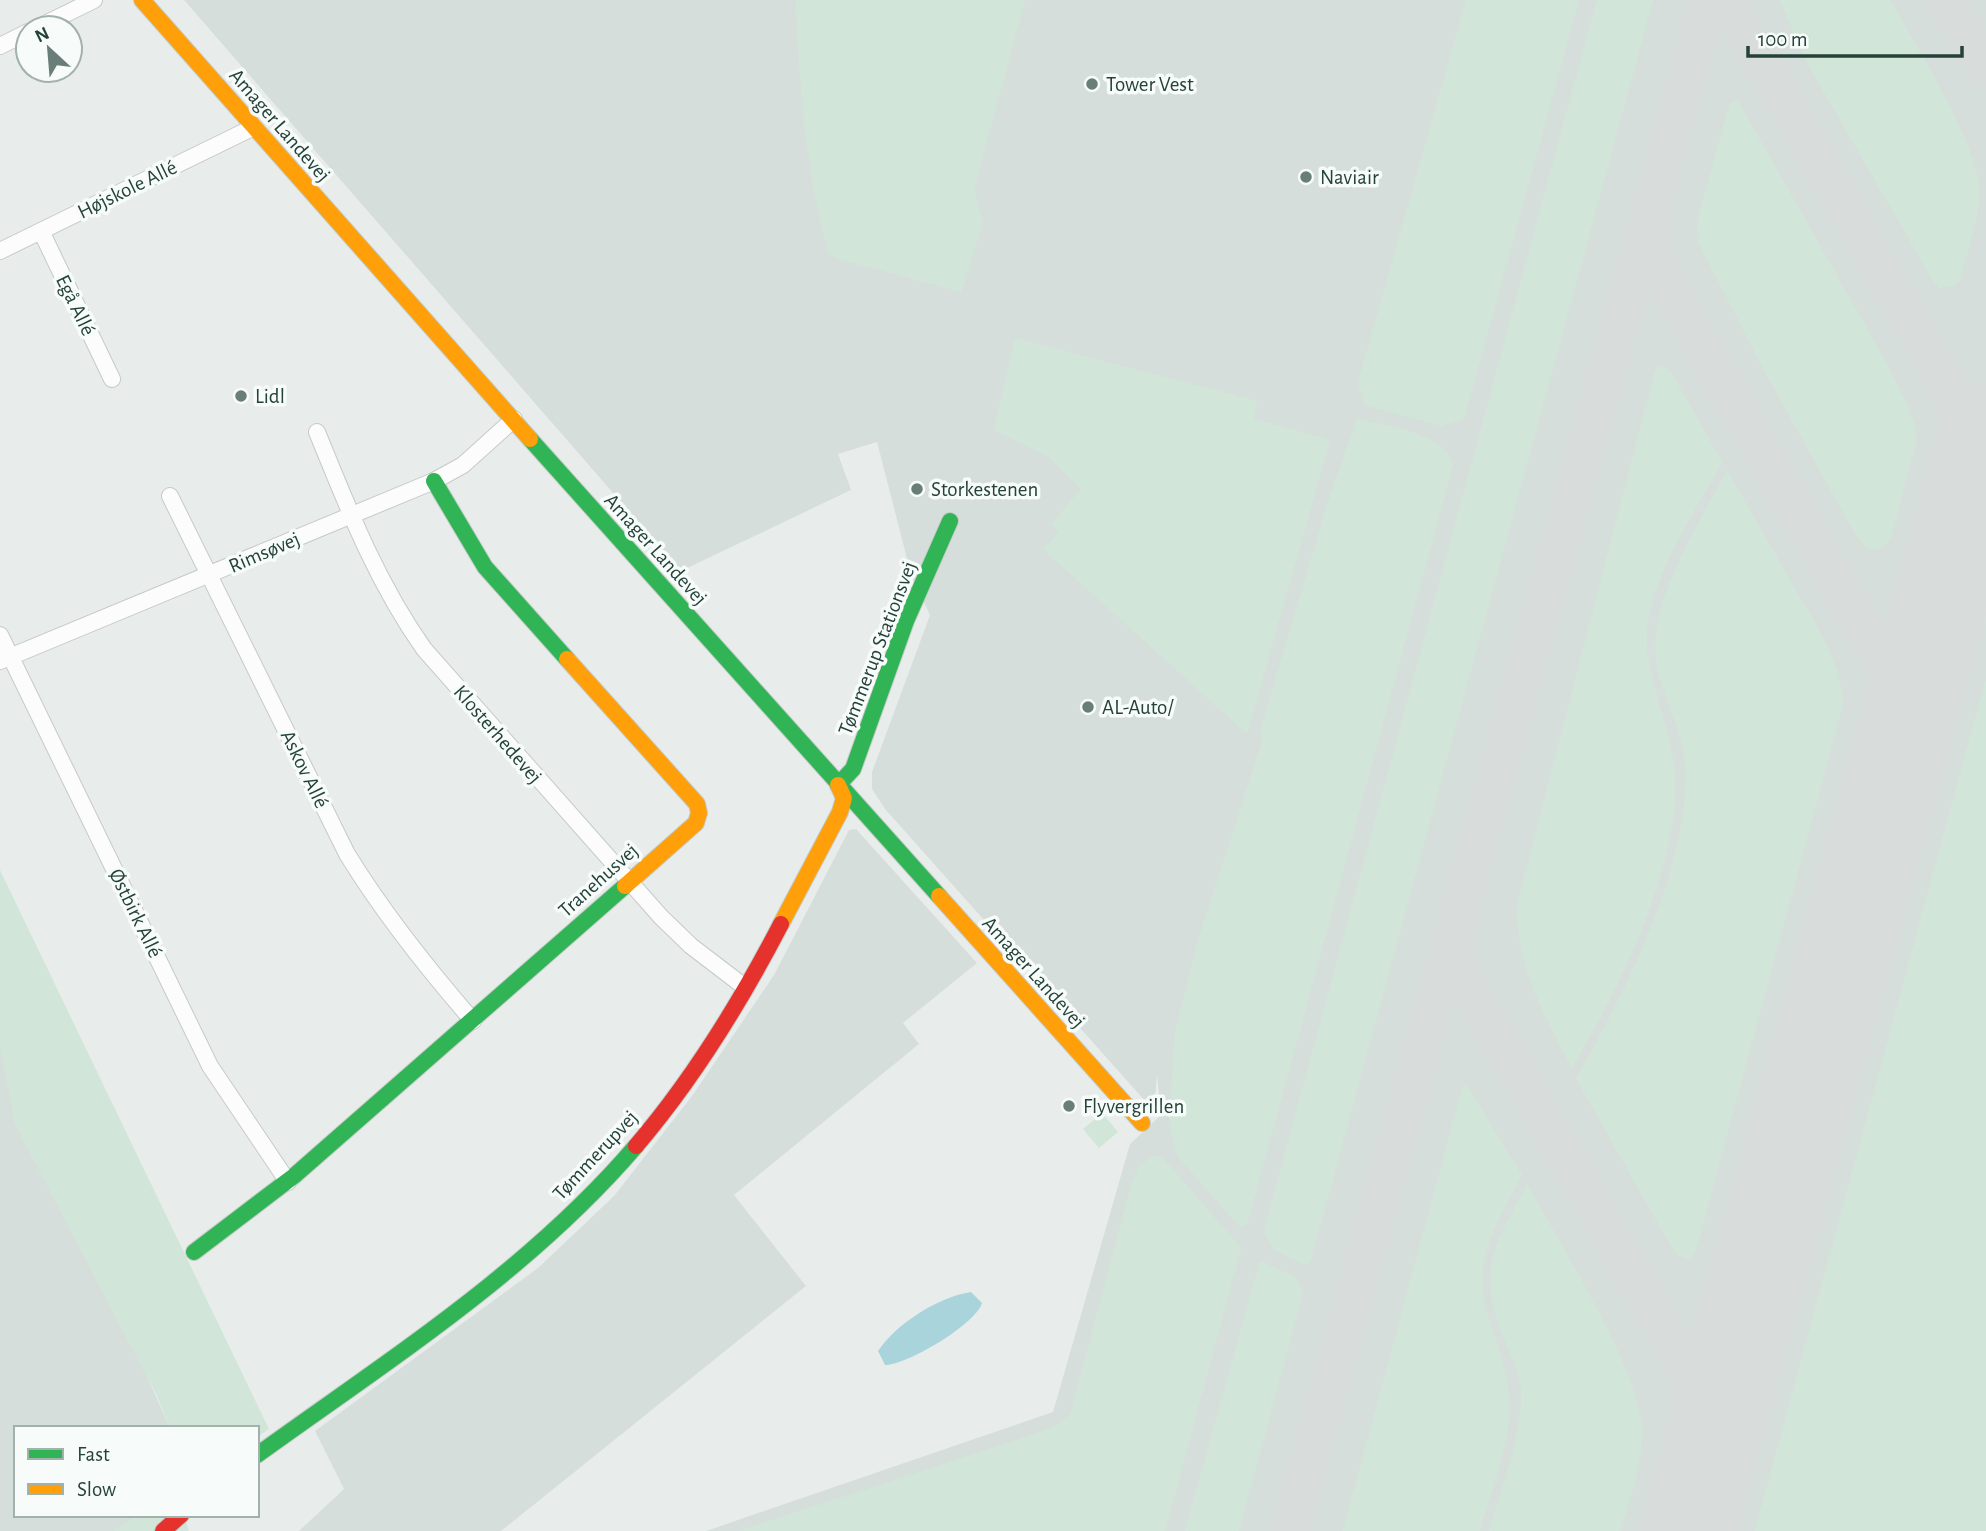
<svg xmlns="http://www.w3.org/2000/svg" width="1986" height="1531" viewBox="0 0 1986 1531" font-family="'Alegreya Sans',sans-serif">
  <rect width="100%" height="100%" fill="#e8edeb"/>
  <g fill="#d6dedb">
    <path d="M184,0H1986V1531H706L1053,1412L1130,1144L1161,1115L1157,1075L1154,1111L885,809L872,789V772L930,615L912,578L877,442L838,454L851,490L681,571Z"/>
    <path d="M856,829L977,963L903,1023L919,1044L734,1195L806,1286L501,1531H299L344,1489L315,1431L538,1268L614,1196L692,1096L774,975L849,830Z"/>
    <path d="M0,1046L170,1428H16V1515H152L123,1531H0Z"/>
  </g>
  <g fill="#d1e6d8">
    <path d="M796,0H1025L974,190L983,222L961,292L835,258L829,254C806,172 799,85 796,0Z"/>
    <path d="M1466,0H1579L1464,419L1441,426L1365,405L1358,383Z"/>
    <path d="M1597,0H1653L1310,1263L1304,1265L1273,1249L1264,1231Z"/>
    <path d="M1780,0H1890C1914,42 1979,146 1979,190C1980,219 1967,251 1960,280L1954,286L1939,288L1932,279L1806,61Z"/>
    <path d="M1734,101L1739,103L1883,357L1908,406L1915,427L1916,443L1890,540L1882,548L1870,550L1857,537L1759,361L1699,243L1697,222L1730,103Z"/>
    <path d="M1015,338L1257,401L1254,419L1330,440L1247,734L1043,549L1059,533L1051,524L1081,489L1047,456L994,430Z"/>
    <path d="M1662,366L1672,374L1722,462C1693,516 1637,594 1648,657C1657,714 1682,750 1674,813C1661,904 1617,990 1572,1068C1545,1016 1513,961 1518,901L1654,375L1656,369Z"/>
    <path d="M1357,419C1386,426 1446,433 1453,465L1249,1218L1246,1226L1240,1227L1181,1160L1175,1150L1169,1121L1175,1033L1198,941L1262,742L1261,728L1327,505Z"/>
    <path d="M1727,470C1747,505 1768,541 1788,577C1810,616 1841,658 1843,704L1699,1239L1694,1255L1687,1259L1675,1253L1576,1078C1626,992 1683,879 1686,778C1687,741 1667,706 1658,671C1643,606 1699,526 1727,470Z"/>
    <path d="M1986,680V1531H1755L1963,763Z"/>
    <path d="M0,870L269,1429L257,1437V1428H170L156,1394L15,1124L0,1046Z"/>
    <path d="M1466,1084L1522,1175C1500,1217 1472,1259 1486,1309C1495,1341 1508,1368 1509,1402C1511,1444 1491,1490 1480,1531H1343L1463,1085Z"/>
    <path d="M1102,1113L1118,1132L1099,1148L1083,1129Z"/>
    <path d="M1154,1156L1162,1157L1241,1248L1165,1531H739L1023,1438L1051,1428L1070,1415L1132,1182L1139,1166Z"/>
    <path d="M1527,1184C1557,1239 1642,1374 1642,1431C1642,1465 1630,1500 1620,1531H1489C1501,1487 1523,1436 1521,1390C1520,1372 1509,1351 1502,1334C1477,1265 1496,1245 1527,1184Z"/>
    <path d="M1260,1261L1295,1277L1303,1292L1239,1531H1185Z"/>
    <path d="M138,1515H184L189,1531H113Z"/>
  </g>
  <path fill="#a9d4db" d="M971,1292L982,1303C976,1324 907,1365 885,1365L878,1351C896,1324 938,1297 971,1292Z"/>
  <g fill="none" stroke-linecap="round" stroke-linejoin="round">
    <g stroke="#d8dddc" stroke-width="38">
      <path d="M1727,0L1957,403C1974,441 1972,471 1965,511"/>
      <path d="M1946,0L1986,69"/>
      <path d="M1649,222L1652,253L1665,281L1888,671L1901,713L1899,754"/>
      <path d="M1456,933V953L1463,976L1694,1383L1706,1422L1707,1462"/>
      <path d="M1290,1531L1708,0"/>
    </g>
    <path stroke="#d8dddc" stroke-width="96" d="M1688,1531L1986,433"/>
    <g stroke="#c5cac8" stroke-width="18">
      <g id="street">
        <path d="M37,28L94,0"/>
        <path d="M0,46L28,32"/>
        <path d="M41,231L112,379"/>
        <path d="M0,251L254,127"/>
        <path d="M317,432C348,508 376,581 424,649L661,917L691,946L746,988"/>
        <path d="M170,496L347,854C384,914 426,967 473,1021"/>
        <path d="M0,635L210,1066L288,1182"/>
        <path d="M0,661L434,481L463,465L514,419"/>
      </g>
    </g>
    <g stroke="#c3cbc8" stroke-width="18">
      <g id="fast">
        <path d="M530,439L939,896"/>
        <path d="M434,481L485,567L567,659"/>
        <path d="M838,785L853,769L906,621L950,521"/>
        <path d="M194,1252L294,1176L625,886"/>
        <path d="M257,1455C390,1359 529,1271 636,1146"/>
      </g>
    </g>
    <g stroke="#c3cbc8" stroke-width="18">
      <g id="slow">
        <path d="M142,0L530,439"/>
        <path d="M567,659L697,804L699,813L696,823L625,886"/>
        <path d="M939,896L1142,1123"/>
        <path d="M781,924L840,812L844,798L838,785"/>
      </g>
    </g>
    <g stroke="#c3cbc8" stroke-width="18">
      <g id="jam">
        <path d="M636,1146C694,1078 740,1003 781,924"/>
        <path d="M163,1531L181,1515"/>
      </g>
    </g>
    <use href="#street" stroke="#fcfcfc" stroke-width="16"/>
    <use href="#fast" stroke="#30b455" stroke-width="16"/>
    <use href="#slow" stroke="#ff9f0a" stroke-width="16"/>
    <use href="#jam" stroke="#e5322d" stroke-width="16"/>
  </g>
  <g fill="#697e78" stroke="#f7fbf9" stroke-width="2.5">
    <circle cx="1092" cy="84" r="7"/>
    <circle cx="1306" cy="177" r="7"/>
    <circle cx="241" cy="396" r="7"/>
    <circle cx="917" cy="489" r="7"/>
    <circle cx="1088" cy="707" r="7"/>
    <circle cx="1069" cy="1106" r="7"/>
  </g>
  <g text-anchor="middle" stroke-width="7" stroke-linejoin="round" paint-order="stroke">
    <g font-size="21" fill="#24423a" stroke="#f7fbf9" text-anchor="start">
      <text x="1106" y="91">Tower Vest</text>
      <text x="1320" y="184">Naviair</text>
      <text x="255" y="403">Lidl</text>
      <text x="931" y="496">Storkestenen</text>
      <text x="1102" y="714">AL-Auto/</text>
      <text x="1083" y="1113">Flyvergrillen</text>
    </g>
    <g font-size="21" fill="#24423a" stroke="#f7fbf9">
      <text transform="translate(280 125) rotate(49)" y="7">Amager Landevej</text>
      <text transform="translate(127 189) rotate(-26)" y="7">Højskole Allé</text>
      <text transform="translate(76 305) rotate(64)" y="7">Egå Allé</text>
      <text transform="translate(656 549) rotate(48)" y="7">Amager Landevej</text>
      <text transform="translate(264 552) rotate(-23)" y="7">Rimsøvej</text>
      <text transform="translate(877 648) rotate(-69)" y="7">Tømmerup Stationsvej</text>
      <text transform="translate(498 734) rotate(49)" y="7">Klosterhedevej</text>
      <text transform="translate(305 769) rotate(64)" y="7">Askov Allé</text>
      <text transform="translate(598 880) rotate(-42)" y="7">Tranehusvej</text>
      <text transform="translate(136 913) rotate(64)" y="7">Østbirk Allé</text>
      <text transform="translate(1034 972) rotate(48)" y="7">Amager Landevej</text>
      <text transform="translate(595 1155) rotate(-47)" y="7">Tømmerupvej</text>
    </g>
  </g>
  <rect x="14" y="1426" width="245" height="91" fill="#f7fbf9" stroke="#a3b1ad" stroke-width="2"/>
  <rect x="28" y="1449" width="35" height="10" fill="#30b455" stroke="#a3b1ad" stroke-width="2"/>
  <text x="77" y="1461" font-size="21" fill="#24423a">Fast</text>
  <rect x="28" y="1484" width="35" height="10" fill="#ff9f0a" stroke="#a3b1ad" stroke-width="2"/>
  <text x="77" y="1496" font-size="21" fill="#24423a">Slow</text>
  <g transform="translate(49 49) rotate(334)"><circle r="33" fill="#f7fbf9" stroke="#a3b1ad" stroke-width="2"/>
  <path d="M0-5L12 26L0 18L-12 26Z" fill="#697e78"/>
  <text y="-10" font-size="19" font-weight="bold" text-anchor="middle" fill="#24423a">N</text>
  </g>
  <path d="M1748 46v10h214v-10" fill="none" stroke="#24423a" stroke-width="3.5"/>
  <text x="1758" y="46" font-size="21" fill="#24423a" stroke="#f7fbf9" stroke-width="5" paint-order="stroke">100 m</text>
</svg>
